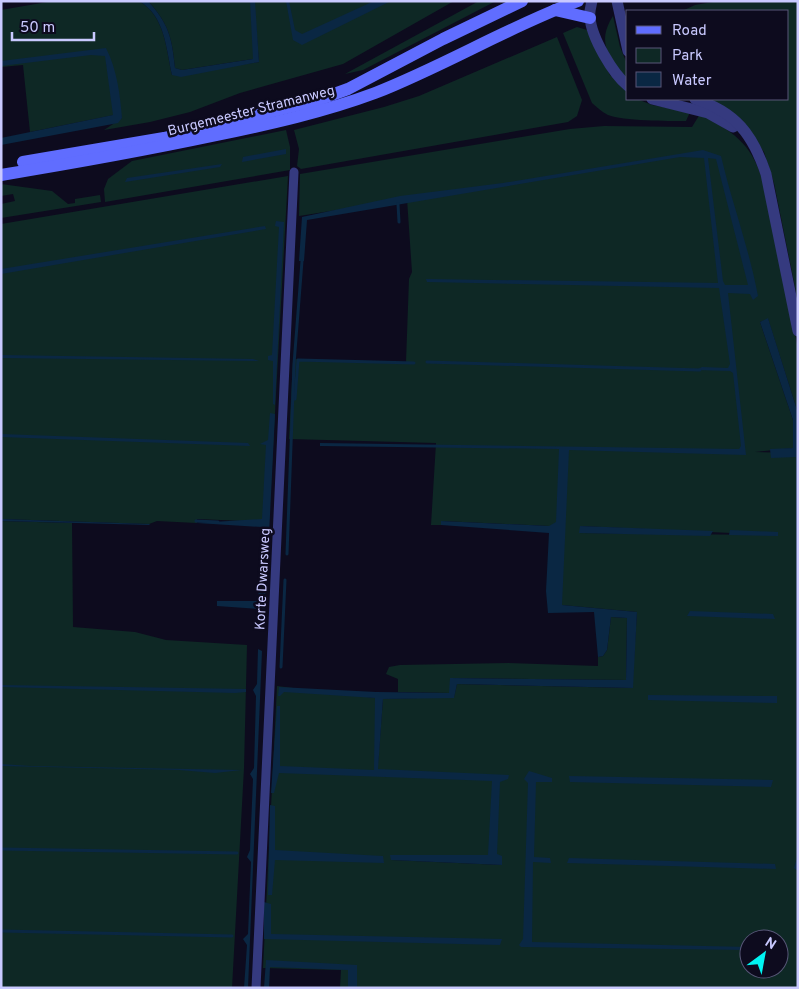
<svg xmlns="http://www.w3.org/2000/svg" width="799" height="989" viewBox="0 0 799 989" font-family="Overpass,sans-serif">
  <rect width="100%" height="100%" fill="#0d0b1e"/>
  <g fill="#0e2825" fill-rule="evenodd">
    <path d="M53,1H139C165,16 166,48 172,75L259,62L254,1H454L343,64L240,93L190,112L150,122L104,130L122,118L106,60L114,115L30,132L23,65L1,67V10Z"/>
    <path d="M148,1H253V59L182,70L175,68C172,38 169,24 148,1Z"/>
    <path d="M479,1H496L363,70L345,74Z"/>
    <path d="M718,1H798V302L774,183L764,152L743,124L707,99H788V11H682L695,5Z"/>
    <path d="M613,16L620,47L628,66V81C611,58 595,44 613,16Z"/>
    <path d="M577,27L587,30L610,75L628,93V99H637L652,105L690,112L686,121C668,121 623,121 608,115C602,112 597,107 592,103L563,33Z"/>
    <path d="M557,37L582,100L577,116L568,122L301,169L297,166L299,149L294,130L384,107L419,96Z"/>
    <path d="M700,114C745,138 754,149 768,197L798,349V413L768,319L760,322L793,420V448L755,452L798,453L796,702L798,988H340L341,970L263,968L277,686L375,698L378,763L383,699L454,697L457,684L632,688L637,612L562,605L549,526L442,521L441,525H431L436,443L289,439L293,359L406,362L409,279L412,272L407,199L299,216L300,174L570,129L604,126L692,127ZM580,526L776,535L580,533ZM391,855L502,856V865L392,860ZM749,939H779V969H749Z"/>
    <path d="M286,130L290,147V170L105,202L104,189L108,179L132,161Z"/>
    <path d="M288,176L269,522L197,519V523L157,521L149,524L1,519V224Z"/>
    <path d="M1,184L52,191L68,204L75,203V199L100,195L101,202L1,218V204L15,201L13,194L1,196Z"/>
    <path d="M1,521L72,523L73,627L135,632L166,640L247,645L244,768L232,988H1Z"/>
    <path d="M611,617L627,618L626,680L450,678V693L398,692V679L386,674L389,667L400,665L508,663L598,666V657L603,656L607,650Z"/>
  </g>
  <g fill="#0a2743" fill-rule="evenodd">
    <path d="M139,1H148C169,24 172,38 175,68L182,70L253,59L250,1H255L259,62L181,77L172,75C166,48 165,16 139,1Z"/>
    <path d="M286,1H289L295,30L302,34L374,1H391L302,45L293,40Z"/>
    <path d="M106,48C117,70 120,94 122,118L118,123L1,145V138L113,115L105,56L91,55L1,66V61Z"/>
    <path d="M286,149V154L242,162L243,157Z"/>
    <path d="M703,150L721,156C732,203 749,248 758,296L753,300L750,294L728,293L746,455L569,450L562,605L637,612L633,688L457,684L454,698L383,699L378,769L509,775L508,779L500,782L497,854L502,856V865L391,860L390,855H488L492,781L279,773L274,793H271L277,706H280V766L374,770L375,698L284,692L280,696H278L279,687L376,692L449,693L450,678L626,680L627,618L611,617L607,650L603,656L598,657L594,612L548,613L546,591L549,533L441,525V521L549,526L556,522L559,449L320,446V443L739,449L741,446L733,373L730,371L696,370L702,367L728,368L730,364L719,288L427,282L426,279L718,283L704,158L680,157L307,220L304,261H299L302,217L400,196L503,183ZM708,158L716,159L748,285H725L723,281Z"/>
    <path d="M222,164L220,167L125,182L127,178Z"/>
    <path d="M276,221L284,222L275,405L273,404V361L268,360V356L272,355L279,227L275,226Z"/>
    <path d="M265,226L266,229L1,274V269Z"/>
    <path d="M768,318L798,413V871L794,868L797,858L796,457L771,458L770,449L793,448V420L760,322Z"/>
    <path d="M1,355L253,359L259,361L1,358Z"/>
    <path d="M270,413L275,414L268,555H262V527L197,523L262,519L266,445L260,444L268,440Z"/>
    <path d="M1,434L248,443L250,446L1,437Z"/>
    <path d="M1,519L149,524L150,525L1,521Z"/>
    <path d="M580,526L713,531L710,536L579,533Z"/>
    <path d="M730,530L778,532V536L729,535Z"/>
    <path d="M260,573H266L264,631L260,630L259,609L217,606V601H258Z"/>
    <path d="M690,611L773,614L775,619L687,616Z"/>
    <path d="M258,649L262,651L248,988H244L247,945L243,939L248,934L251,862L247,857L250,850L253,779L250,774L254,768L256,696L253,690L257,684Z"/>
    <path d="M1,685L246,689V692L235,693L1,687Z"/>
    <path d="M648,695L777,696V703L648,700Z"/>
    <path d="M1,764L31,766L242,770L215,773L179,770L1,766Z"/>
    <path d="M529,771L552,778V782H536L534,857L550,858L551,863L533,862L532,942L749,947V950L521,947L519,945L523,939L528,783L524,779Z"/>
    <path d="M569,776L773,780L771,787L570,782Z"/>
    <path d="M270,805L275,806V850L383,856L384,863L275,860L272,895H268Z"/>
    <path d="M569,858L775,864L776,869L567,863Z"/>
    <path d="M264,902L271,904V934L502,939L500,945L264,939Z"/>
    <path d="M266,960L357,965V988H348V970L270,967L269,988H264Z"/>
  </g>
  <g fill="none" stroke-linecap="round" stroke-linejoin="round">
    <g stroke="#0a2743" stroke-width="3">
      <path d="M398,204L399,222"/>
      <path d="M427,362L700,370"/>
      <path d="M295,399L298,360L414,363"/>
      <path d="M196,521L218,522"/>
      <path d="M287,554L294,364L302,261"/>
      <path d="M281,667L285,580"/>
      <path d="M1,849L237,853"/>
      <path d="M1,931L232,936"/>
    </g>
    <path stroke="#353a7f" stroke-width="9" d="M256,988L294,172"/>
    <g stroke="#353a7f" stroke-width="11">
      <path d="M592,1C591,6 589,12 590,17C591,37 613,74 628,86"/>
      <path d="M617,1L628,51"/>
      <path d="M652,99L708,113L733,127"/>
      <path d="M695,99C736,112 753,135 766,174L798,331"/>
    </g>
    <g stroke="#606dff" stroke-width="12">
      <path d="M555,10L590,18"/>
      <path d="M23,162L164,138L315,101L348,89L443,39L522,1"/>
      <path d="M1,175C74,163 146,150 217,135C270,124 324,112 375,93C444,66 508,27 578,1"/>
    </g>
  </g>
  <g text-anchor="middle" stroke-width="5" stroke-linejoin="round" paint-order="stroke">
    <g font-size="14" fill="#c9c9ff" stroke="#0d0b1e">
      <text transform="translate(251 110) rotate(-14)" y="5">Burgemeester Stramanweg</text>
      <text transform="translate(262 579) rotate(-87)" y="5">Korte Dwarsweg</text>
    </g>
  </g>
  <rect width="799" height="989" fill="none" stroke="#c9c9ff" stroke-width="5"/>
  <rect x="626" y="10" width="162" height="90" fill="#0d0b1e" stroke="#585778"/>
  <rect x="636" y="26" width="25" height="8" fill="#606dff" stroke="#585778"/>
  <text x="672" y="35" font-size="15" fill="#c9c9ff">Road</text>
  <rect x="636" y="48" width="25" height="15" fill="#0e2825" stroke="#585778"/>
  <text x="672" y="60" font-size="15" fill="#c9c9ff">Park</text>
  <rect x="636" y="72" width="25" height="15" fill="#0a2743" stroke="#585778"/>
  <text x="672" y="85" font-size="15" fill="#c9c9ff">Water</text>
  <g transform="translate(764 954) rotate(32)"><circle r="24" fill="#0d0b1e" stroke="#585778"/>
  <path d="M0-4L9 19L0 12L-9 19Z" fill="#00f4f2"/>
  <text y="-8" font-size="14" font-weight="bold" text-anchor="middle" fill="#c9c9ff">N</text>
  </g>
  <path d="M12 32v8h82v-8" fill="none" stroke="#c9c9ff" stroke-width="2.5"/>
  <text x="20" y="32" font-size="15" fill="#c9c9ff" stroke="#0d0b1e" stroke-width="4" paint-order="stroke">50 m</text>
</svg>
